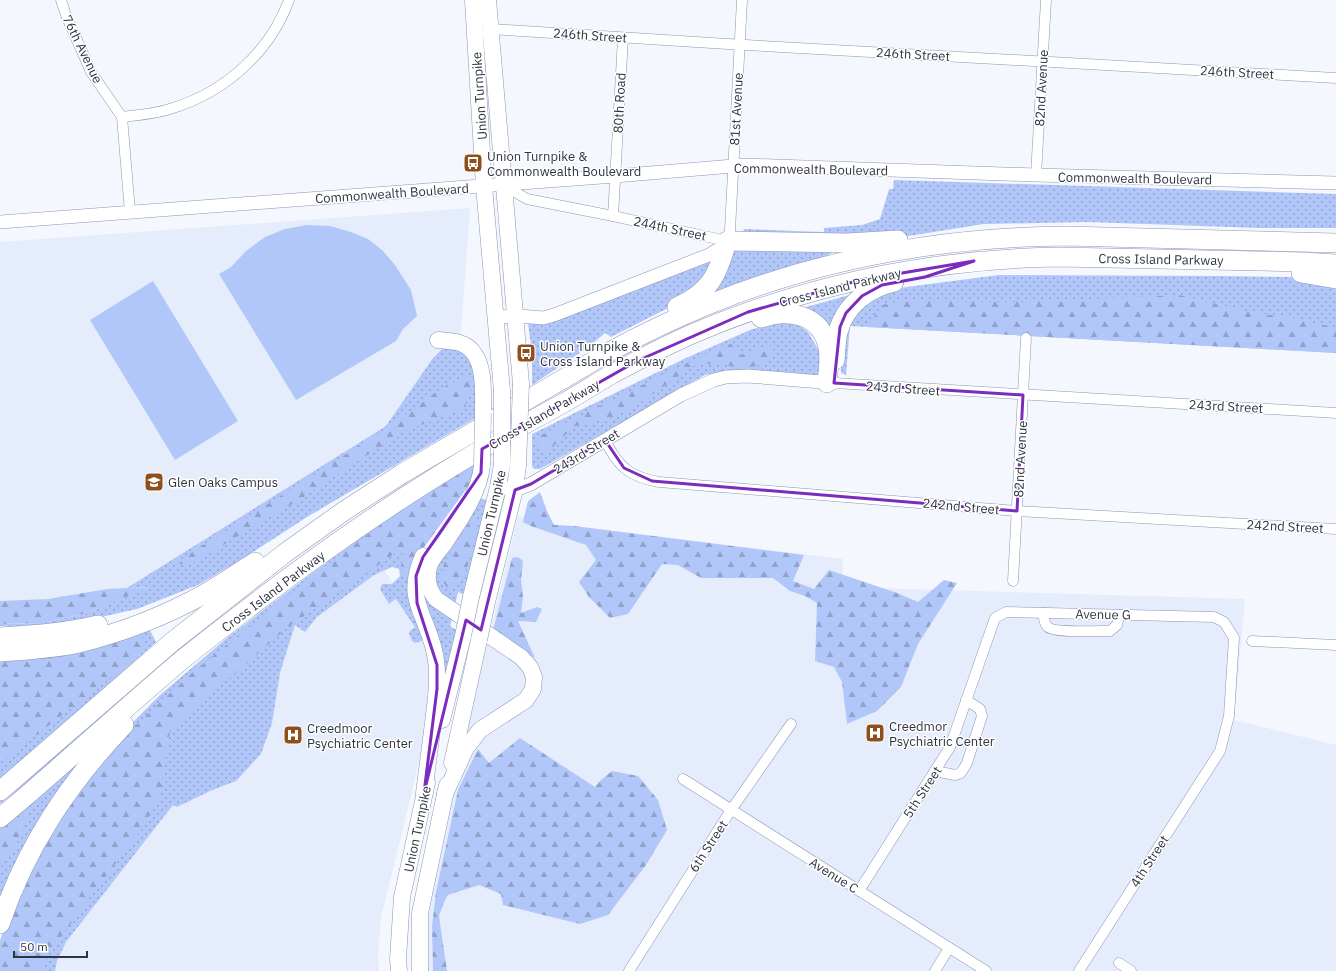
<svg xmlns="http://www.w3.org/2000/svg" width="1336" height="971" viewBox="0 0 1336 971" font-family="'IBM Plex Sans',sans-serif">
  <defs>
    <pattern id="grass-dots" width="8" height="8" patternUnits="userSpaceOnUse"><rect width="8" height="8" fill="#b2c7f9"/><path d="M2 2h.1M6 6h.1" fill="none" stroke="#91a2cb" stroke-width="1.8" stroke-linecap="round"/></pattern>
    <pattern id="forest-firs" width="22" height="20" patternUnits="userSpaceOnUse"><rect width="22" height="20" fill="#b2c7f9"/><path d="M5 1l3.5 6h-7zM16 11l3.5 6h-7z" fill="#91a2cb"/></pattern>
  </defs>
  <rect width="100%" height="100%" fill="#f5f7fe"/>
  <g fill="#e5ecfc">
    <path d="M470,208L457,387L158,577L50,615L0,609V242Z"/>
    <path d="M518,516L554,525L574,526L843,559L842,587L1245,599L1234,720L1336,745V971H427L426,903L444,819Z"/>
    <path d="M379,563L412,608L430,656L431,706L411,796L381,917L378,953L379,971H28L203,681Z"/>
  </g>
  <g fill="url(#grass-dots)">
    <path d="M894,180L1336,194V228H1258L1088,222L984,224L896,238L743,232L744,229L824,232V228L862,225L880,219L889,189H893Z"/>
    <path d="M733,246L835,251L814,262L715,294L710,288Z"/>
    <path d="M709,260L715,267L674,305L611,337L605,333L590,346L532,385V353L528,323Z"/>
    <path d="M999,275L1217,276L1295,277L1336,285V353L850,326L846,375L841,373L843,337L859,304L891,289Z"/>
    <path d="M853,294L832,336L806,311V307Z"/>
    <path d="M776,322L795,323L808,332L821,354L818,376L729,370L705,375L540,469H534L532,466V434L686,358L750,330Z"/>
    <path d="M450,347C454,348 459,349 462,351C478,362 476,400 477,417L307,517L247,556L198,585L137,609L83,621L35,627L0,626V624L42,623L84,614L149,587L127,588L386,426L433,358L442,349Z"/>
    <path d="M474,478L416,558L424,640L415,643L412,641L409,633L410,631L415,627L396,599L389,604L380,589L382,584H392L400,576L399,569L392,567L374,575L317,617L305,632L295,625L280,673L272,723L261,754L236,781L210,791L177,807L173,805L66,942L57,961L55,971H0V941L107,748L160,695L228,637L319,568L400,510Z"/>
    <path d="M478,498L487,500L464,595L458,592L455,605L436,589L434,577L436,564Z"/>
    <path d="M423,569L453,616L450,626L456,630L444,683L422,598Z"/>
    <path d="M212,622L28,782L0,804V799L194,632Z"/>
    <path d="M148,626L156,642L70,719L0,778V656Z"/>
    <path d="M101,741L0,900V826Z"/>
  </g>
  <g fill="url(#forest-firs)">
    <path d="M1179,295L1254,313L1294,318L1332,327H1336V353L867,327L882,305L900,301L1014,302Z"/>
    <path d="M731,344L740,355L769,344L777,354L764,365L740,368L716,363L693,366L634,407L609,419L575,426L546,453L539,448L537,439L541,435L724,345Z"/>
    <path d="M467,375L472,385L465,408L402,432L307,495L193,563L172,565L384,430L442,388Z"/>
    <path d="M476,463L474,478L416,558L411,585C398,568 401,568 403,548L288,627L170,730L159,799L142,829L93,893L43,962V971H0V941L15,894L65,809L108,751L193,672L301,585L400,510Z"/>
    <path d="M540,492L547,511L554,525L574,526L804,555L793,581L814,589L829,570L897,593L918,602L944,580L957,583L918,644L901,687L877,711L847,724L842,682L834,667L815,661L817,603L805,596L790,591L773,578H701L678,565L662,564L628,614L610,618L589,597L579,582L596,560L586,545L531,526L523,522L528,501Z"/>
    <path d="M479,519L468,565L460,583L450,591L440,578L444,564L469,522Z"/>
    <path d="M518,557L523,561L521,580L523,597L521,613L537,607L542,609L536,622L518,621L535,658L493,630L512,558Z"/>
    <path d="M151,587L84,614L42,623L0,624V601L48,599L107,589Z"/>
    <path d="M132,637H142L143,648L131,662L0,763V662L48,660Z"/>
    <path d="M520,738L595,787L601,780L612,771L638,776L658,800L667,830L646,865L608,915L580,924L503,905L501,894L479,885L448,895L444,902L439,916L447,971H433L432,926L436,892L458,790L478,749L489,763Z"/>
    <path d="M29,806L31,809L18,841L0,869V831Z"/>
  </g>
  <g fill="#b2c7f9">
    <path d="M307,225L330,226L351,232L368,239L383,251L395,265L411,290L417,316L403,329L396,341L296,400L219,274L231,267L246,251L265,237L285,229Z"/>
    <path d="M153,281L238,421L175,460L90,320Z"/>
  </g>
  <g fill="none" stroke-linecap="round" stroke-linejoin="round">
    <g stroke="#8a96b5" stroke-width="11">
      <g id="minor">
        <path d="M61,0L66,15L91,72L122,117L130,212"/>
        <path d="M490,29L728,44L1336,78"/>
        <path d="M122,117C139,115 156,114 173,108C225,92 270,52 289,0"/>
        <path d="M1036,175L1046,0"/>
        <path d="M503,185L527,199L613,216L727,241L730,230L742,0"/>
        <path d="M613,216L623,38"/>
        <path d="M834,383L1336,413"/>
        <path d="M605,440C618,467 630,477 659,482L1017,511L1336,529"/>
        <path d="M1013,581L1026,338"/>
        <path d="M1043,613C1044,618 1044,624 1048,627C1054,633 1099,631 1110,631L1117,625L1119,615"/>
        <path d="M1252,641L1336,645"/>
        <path d="M935,771L955,775L961,773L967,763L982,716L980,709L966,700"/>
        <path d="M683,779L986,971"/>
        <path d="M859,891L950,747L995,618L1006,612L1214,617L1224,622L1234,638L1229,716L1220,751L1079,971"/>
        <path d="M1119,963L1131,971"/>
        <path d="M629,971L731,810L791,724"/>
        <path d="M935,971L949,948"/>
      </g>
    </g>
    <g stroke="#8a96b5" stroke-width="14">
      <g id="tertiary">
        <path d="M0,222L615,176L745,165L1036,175L1336,183"/>
        <path d="M496,317L519,316L543,318L554,315L709,255L719,249L727,241"/>
        <path d="M506,488L518,489L531,484L681,395L714,380L726,377L748,376L834,383"/>
      </g>
    </g>
    <g stroke="#8a96b5" stroke-width="17">
      <g id="primary">
        <path d="M473,0L484,186L502,391"/>
        <path d="M488,0L521,384"/>
        <path d="M438,340C446,341 454,341 460,343C487,352 483,392 483,413"/>
        <path d="M423,556C404,599 425,611 434,650C440,674 436,698 433,723C430,746 427,769 424,793"/>
        <path d="M471,597L498,487L502,464"/>
        <path d="M487,602L515,489L518,465"/>
        <path d="M442,720L463,636"/>
        <path d="M452,763L479,640"/>
        <path d="M445,794L466,748L480,730L526,700L533,689L534,677L530,667L521,657L436,599C428,589 426,579 429,567C431,559 439,551 444,544C459,522 480,492 482,465"/>
        <path d="M399,971L398,959L402,897L427,783"/>
        <path d="M420,971V913L447,785"/>
      </g>
    </g>
    <g stroke="#8a96b5" stroke-width="20">
      <g id="motorway">
        <path d="M1301,273L1336,279"/>
        <path d="M677,307C710,292 718,275 727,241L847,243L898,240"/>
        <path d="M761,318C786,309 818,313 827,343C831,356 828,370 827,383"/>
        <path d="M835,360C836,351 836,341 838,332C845,305 868,288 894,282"/>
        <path d="M0,637C33,635 65,633 98,625"/>
        <path d="M0,652C26,650 53,649 79,643C123,632 167,615 206,593C223,583 239,572 255,562"/>
        <path d="M0,791L172,642L285,553L344,511L403,473L609,352C642,334 676,318 710,304C823,258 945,237 1067,236L1336,243"/>
        <path d="M0,818L25,797C78,751 130,704 183,659C208,639 234,619 259,600C354,527 455,461 560,405C578,395 595,384 612,374C638,360 665,346 692,334C809,284 933,259 1059,257L1304,262L1336,264"/>
        <path d="M0,924C26,847 68,784 124,725"/>
      </g>
    </g>
    <use href="#minor" stroke="#fff" stroke-width="10"/>
    <use href="#tertiary" stroke="#fff" stroke-width="13"/>
    <use href="#primary" stroke="#fff" stroke-width="16"/>
    <use href="#motorway" stroke="#fff" stroke-width="19"/>
    <g stroke="#8a96b5" stroke-width="17" stroke-linecap="butt">
      <g id="primary-bridge">
        <path d="M502,464V391"/>
        <path d="M482,465L483,413"/>
        <path d="M518,465L521,384"/>
        <path d="M463,636L471,597"/>
        <path d="M479,640L487,602"/>
      </g>
    </g>
    <use href="#primary-bridge" stroke="#fff" stroke-width="16"/>
  </g>
  <path fill="none" stroke="#7b2cbf" stroke-width="3" stroke-linejoin="round" d="M974,261L925,277L882,285L862,296L846,313L840,327L834,383L1023,395L1017,511L652,481L624,468L605,440L531,484L515,490L481,630L466,620L424,793L437,689V665L417,603L416,576L423,557L481,473L482,449L637,361L748,312L860,280Z"/>
  <defs>
    <g id="bus-square" transform="scale(1)"><rect x="-9" y="-9" width="18" height="18" rx="4" fill="#8f4e1a" stroke="#fff"/><path d="M-5-6H5V4H4V6H2V4H-2V6H-4V4H-5ZM-3.5-4V0h7V-4ZM-3.5 1.2v1.5H-2V1.2ZM2 1.2v1.5H3.5V1.2Z" fill="#fff"/></g>
    <g id="school-square" transform="scale(1)"><rect x="-9" y="-9" width="18" height="18" rx="4" fill="#8f4e1a" stroke="#fff"/><path d="M0-5L7-2L0 1L-7-2ZM-4 1L0 2.5L4 1V4Q0 6-4 4Z" fill="#fff"/></g>
    <g id="hospital-square" transform="scale(1)"><rect x="-9" y="-9" width="18" height="18" rx="4" fill="#8f4e1a" stroke="#fff"/><path d="M-5-5h3v3.5h4V-5h3V5h-3V1.5h-4V5h-3Z" fill="#fff"/></g>
  </defs>
  <g fill-rule="evenodd">
    <use href="#bus-square" x="473" y="163"/>
    <use href="#bus-square" x="526" y="353"/>
    <use href="#school-square" x="154" y="482"/>
    <use href="#hospital-square" x="875" y="733"/>
    <use href="#hospital-square" x="293" y="735"/>
  </g>
  <g text-anchor="middle" stroke-width="3" stroke-linejoin="round" paint-order="stroke">
    <g font-size="13" fill="#2f3441" stroke="#fff">
      <text transform="translate(590 35) rotate(4)" y="5">246th Street</text>
      <text transform="translate(83 49) rotate(64)" y="5">76th Avenue</text>
      <text transform="translate(913 54) rotate(3)" y="5">246th Street</text>
      <text transform="translate(1237 72) rotate(3)" y="5">246th Street</text>
      <text transform="translate(1041 88) rotate(-87)" y="5">82nd Avenue</text>
      <text transform="translate(479 96) rotate(-94)" y="5">Union Turnpike</text>
      <text transform="translate(619 103) rotate(-87)" y="5">80th Road</text>
      <text transform="translate(736 109) rotate(-87)" y="5">81st Avenue</text>
      <text transform="translate(811 169) rotate(1)" y="5">Commonwealth Boulevard</text>
      <text transform="translate(1135 178) rotate(1)" y="5">Commonwealth Boulevard</text>
      <text transform="translate(392 193) rotate(-4)" y="5">Commonwealth Boulevard</text>
      <text transform="translate(670 228) rotate(12)" y="5">244th Street</text>
      <text transform="translate(1161 259) rotate(1)" y="5">Cross Island Parkway</text>
      <text transform="translate(840 287) rotate(-14)" y="5">Cross Island Parkway</text>
      <text transform="translate(903 388) rotate(4)" y="5">243rd Street</text>
      <text transform="translate(1226 406) rotate(3)" y="5">243rd Street</text>
      <text transform="translate(544 414) rotate(-30)" y="5">Cross Island Parkway</text>
      <text transform="translate(586 451) rotate(-31)" y="5">243rd Street</text>
      <text transform="translate(1020 459) rotate(-87)" y="5">82nd Avenue</text>
      <text transform="translate(961 506) rotate(5)" y="5">242nd Street</text>
      <text transform="translate(491 513) rotate(-77)" y="5">Union Turnpike</text>
      <text transform="translate(1285 526) rotate(3)" y="5">242nd Street</text>
      <text transform="translate(273 591) rotate(-37)" y="5">Cross Island Parkway</text>
      <text transform="translate(1103 614) rotate(1)" y="5">Avenue G</text>
      <text transform="translate(922 792) rotate(-57)" y="5">5th Street</text>
      <text transform="translate(417 829) rotate(-78)" y="5">Union Turnpike</text>
      <text transform="translate(708 846) rotate(-57)" y="5">6th Street</text>
      <text transform="translate(1149 861) rotate(-57)" y="5">4th Street</text>
      <text transform="translate(834 875) rotate(32)" y="5">Avenue C</text>
    </g>
    <g font-size="13" fill="#2f3441" stroke="#fff" text-anchor="start">
      <text x="487" y="161">Union Turnpike &amp;<tspan x="487" dy="15">Commonwealth Boulevard</tspan></text>
      <text x="540" y="351">Union Turnpike &amp;<tspan x="540" dy="15">Cross Island Parkway</tspan></text>
      <text x="168" y="487">Glen Oaks Campus</text>
      <text x="889" y="731">Creedmor<tspan x="889" dy="15">Psychiatric Center</tspan></text>
      <text x="307" y="733">Creedmoor<tspan x="307" dy="15">Psychiatric Center</tspan></text>
    </g>
  </g>
  <path d="M14 951v6h73v-6" fill="none" stroke="#2f3441" stroke-width="2"/>
  <text x="20" y="951" font-size="12" fill="#2f3441" stroke="#ffffff" stroke-width="3" paint-order="stroke">50 m</text>
</svg>
